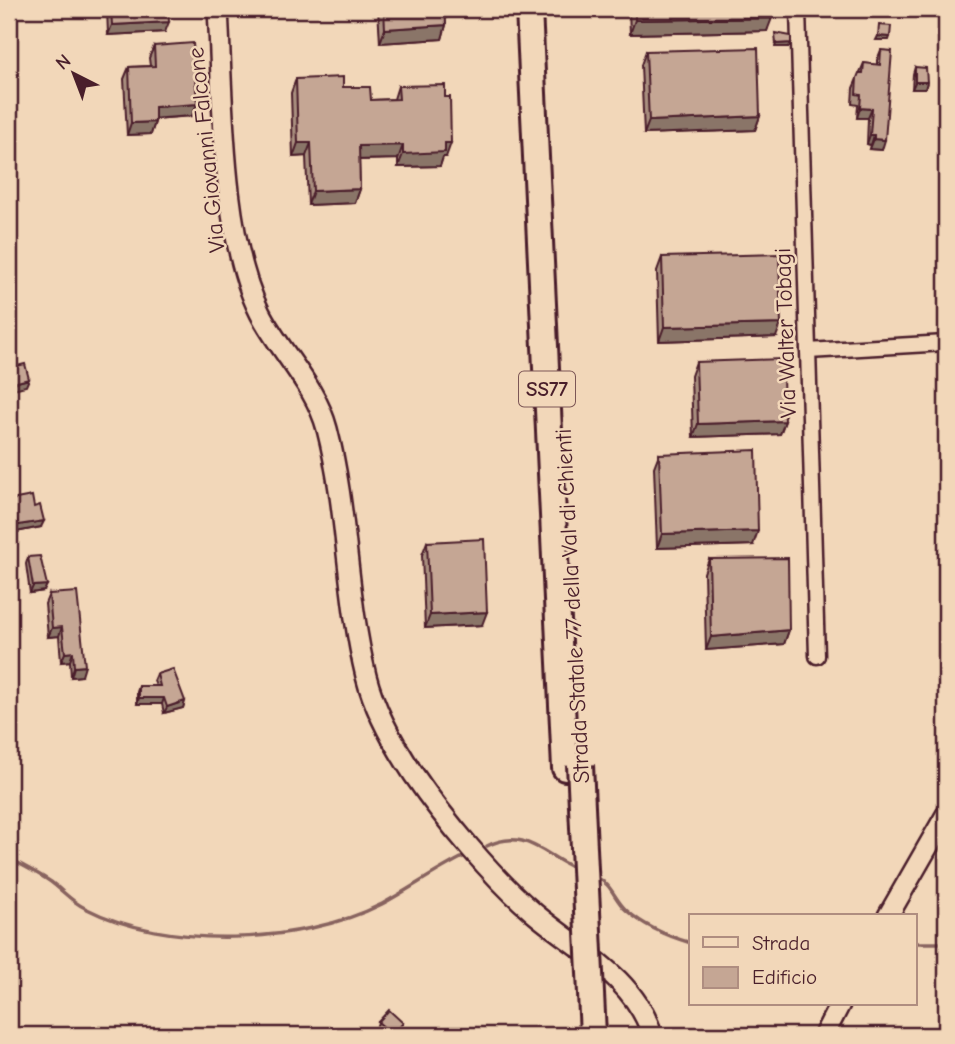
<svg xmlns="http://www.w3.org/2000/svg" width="955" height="1044" viewBox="0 0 955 1044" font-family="'Comic Neue',sans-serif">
  <rect width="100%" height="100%" fill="#f2d7b9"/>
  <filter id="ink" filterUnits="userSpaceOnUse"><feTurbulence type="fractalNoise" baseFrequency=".0143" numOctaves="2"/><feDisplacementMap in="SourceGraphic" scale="14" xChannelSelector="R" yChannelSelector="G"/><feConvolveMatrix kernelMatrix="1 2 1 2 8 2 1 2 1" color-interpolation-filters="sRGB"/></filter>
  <g filter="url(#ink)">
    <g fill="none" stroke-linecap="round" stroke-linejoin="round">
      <g stroke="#88635f" stroke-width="3.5">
        <path d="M487,846C524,827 544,855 576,869"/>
        <path d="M9,858C23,866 38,873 51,882C62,890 72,902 85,908C166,950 301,945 382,904C410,889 436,870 465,856"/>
        <path d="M596,877C612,884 614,899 626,910C644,926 667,936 691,943"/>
        <path d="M915,943H946"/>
      </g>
      <g stroke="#4a1f2b" stroke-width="19">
        <g id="street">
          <path d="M798,9L817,656"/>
          <path d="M808,351L946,343"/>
        </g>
      </g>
      <g stroke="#4a1f2b" stroke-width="24">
        <g id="secondary">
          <path d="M218,9C223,96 221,236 260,313C280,352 316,386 327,429C348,510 346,595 366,676C375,712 394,745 414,775C444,819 493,878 533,912C575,948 636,978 652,1035"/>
          <path d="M888,916L946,815"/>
          <path d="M824,1035L840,1004"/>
        </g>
      </g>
      <g stroke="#4a1f2b" stroke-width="30">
        <path id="highway" d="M529,9L565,768"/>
      </g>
      <use href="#street" stroke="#f2d7b9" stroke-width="14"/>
      <use href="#secondary" stroke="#f2d7b9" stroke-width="19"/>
      <use href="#highway" stroke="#f2d7b9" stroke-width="24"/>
      <g stroke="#4a1f2b" stroke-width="30" stroke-linecap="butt">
        <path id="highway-bridge" d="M580,765L593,1035"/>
      </g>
      <use href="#highway-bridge" stroke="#f2d7b9" stroke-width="24"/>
    </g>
    <g fill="#a98f7f" stroke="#4a1f2b" stroke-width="2">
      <path d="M107,9H168L165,32L108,35Z"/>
      <path d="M378,9H445L446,25L442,39L380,43Z"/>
      <path d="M629,9H772L767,31L630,34Z"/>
      <path d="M154,46L197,104L192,116L155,119V122L151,134L127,135L124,79L129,67L150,66L149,58Z"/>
      <path d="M881,50L882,150L870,149L871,145L867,144L868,118H857L858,105L852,104L853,88L864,63L877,65V60Z"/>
      <path d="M646,51L760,116L755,130L644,134L641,65Z"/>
      <path d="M915,67L927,82L925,89H912L913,74Z"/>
      <path d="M296,79L371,100L394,99L398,86L446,157H443L440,166L398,167V159L359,160L360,189L355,203L308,205L306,156L293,157L291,93Z"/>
      <path d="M662,257L776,337L659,341L657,271Z"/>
      <path d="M696,362L785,421L780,434L693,437L691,376Z"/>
      <path d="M659,454L753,545L657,548L654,467Z"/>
      <path d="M11,500L34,507L41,527L16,532L9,508Z"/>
      <path d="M427,542L482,625L425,628L422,555Z"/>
      <path d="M28,557L44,591L30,593L26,564Z"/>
      <path d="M709,559L789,630L784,644L706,650L704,573Z"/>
      <path d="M49,594L82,676L71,677L70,661L61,662L59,636L48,637L45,604Z"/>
      <path d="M157,674L185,701L183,708L164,713L162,704H137V692L139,686H156L154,681Z"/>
      <path d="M378,1022L403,1023L401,1030L396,1035H383L376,1029Z"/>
    </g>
    <g fill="#8a7468" stroke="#4a1f2b" stroke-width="2">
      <path d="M772,18L767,31L630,34L635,20Z"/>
      <path d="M169,22L165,32L108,35L112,25Z"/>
      <path d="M446,25L442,39L380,43L385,29Z"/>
      <path d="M878,36L890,37L889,40H876Z"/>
      <path d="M791,43L789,47H775L776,44Z"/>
      <path d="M915,82H927L925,89H912Z"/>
      <path d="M197,104L192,116L150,119L155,107Z"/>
      <path d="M860,108L872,109L868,118H857Z"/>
      <path d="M760,116L755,130L644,134L649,121Z"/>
      <path d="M155,122L151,134L127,135L131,123Z"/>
      <path d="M870,135H874L871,145L867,144Z"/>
      <path d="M874,139L885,140L882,150L870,149Z"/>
      <path d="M298,143H311L306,156L293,157Z"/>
      <path d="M445,143H451L446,157H443L440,166L398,167L403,154Z"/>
      <path d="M403,145L398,159L354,160L359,146Z"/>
      <path d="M360,189L355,203L308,205L313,191Z"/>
      <path d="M781,324L776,337L659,341L664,327Z"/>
      <path d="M29,379L26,386L9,390V384Z"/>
      <path d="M785,421L780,434L693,437L698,424Z"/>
      <path d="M44,521L41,527L16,532L18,525Z"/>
      <path d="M758,531L753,545L657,548L662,534Z"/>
      <path d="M47,585L44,591L30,593L33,586Z"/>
      <path d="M487,612L482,625L425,628L430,615Z"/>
      <path d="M62,627L59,636L48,637L52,628Z"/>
      <path d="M789,630L784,644L706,650L711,637Z"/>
      <path d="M73,652L70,661L61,662L65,653Z"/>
      <path d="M85,666L82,676L71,677L74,667Z"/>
      <path d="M139,698H164L162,704H137Z"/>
      <path d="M185,701L183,708L164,713L167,707Z"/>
      <path d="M403,1023L401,1030L396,1035H393Z"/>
    </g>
    <g fill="#c5a694" stroke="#4a1f2b" stroke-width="2">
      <path d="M111,9H168L169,22L112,25Z"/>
      <path d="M384,9H445L446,25L385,29Z"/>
      <path d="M635,9H772V18L635,20Z"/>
      <path d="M879,25L891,26L890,37L878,36Z"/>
      <path d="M775,33L791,36V43L776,44Z"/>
      <path d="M193,43L197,104L155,107V122L131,123L129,67L155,66L154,46Z"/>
      <path d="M758,48L760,116L649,121L646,51Z"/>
      <path d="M881,50L892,51L885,140L874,139V135H870L872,109L860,108L861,95L856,94L857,78L859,73H863L864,63L880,65Z"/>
      <path d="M915,67L926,68L927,82H915Z"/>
      <path d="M343,77V87H370L371,100L399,99L398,86L445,85V97H450L451,143H445V152L403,154V145L359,146L360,189L313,191L311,143H298L296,79Z"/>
      <path d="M779,254L781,324L664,327L662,257Z"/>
      <path d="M782,359L785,421L698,424L696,362Z"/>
      <path d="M12,363L13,367L25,364L29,379L9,384V364Z"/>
      <path d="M756,450L758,531L662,534L659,454Z"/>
      <path d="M32,496L34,507L40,505L44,521L18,525L11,500Z"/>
      <path d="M484,539L487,612L430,615L427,542Z"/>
      <path d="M40,556L47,585L33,586L28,557Z"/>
      <path d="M788,558L789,630L711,637L709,559Z"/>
      <path d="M77,592L85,666L74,667L73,652L65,653L62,627L52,628L49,594Z"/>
      <path d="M173,669L185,701L167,707L164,698H139V686H160L157,674Z"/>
      <path d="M389,1010L403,1023L393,1035L378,1022Z"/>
    </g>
  </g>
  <g text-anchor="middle" stroke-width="5" stroke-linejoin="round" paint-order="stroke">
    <rect fill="#f2d7b9" stroke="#7c5656" stroke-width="2" x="519" y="371.5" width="56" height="35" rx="5"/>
    <g font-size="21" font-weight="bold" fill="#4a1f2b">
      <text x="547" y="396">SS77</text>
    </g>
    <g font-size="23" fill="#4a1f2b" stroke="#f2d7b9">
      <text transform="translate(206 150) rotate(-96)" y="8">Via Giovanni Falcone</text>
      <text transform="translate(785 333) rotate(-92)" y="8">Via Walter Tobagi</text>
      <text transform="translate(572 606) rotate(-93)" y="8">Strada Statale 77 della Val di Chienti</text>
    </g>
  </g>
  <rect width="955" height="1044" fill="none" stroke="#f2d7b9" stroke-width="35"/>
  <rect x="18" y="18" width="920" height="1009" fill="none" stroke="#4a1f2b" stroke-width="2.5" filter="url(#ink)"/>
  <rect x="689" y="914" width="228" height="91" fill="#f2d7b9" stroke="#af8d80" stroke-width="2"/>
  <rect x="703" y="937" width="35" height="10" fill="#f2d7b9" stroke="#af8d80" stroke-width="2"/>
  <text x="752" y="950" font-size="21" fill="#4a1f2b">Strada</text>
  <rect x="703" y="967" width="35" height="21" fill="#c5a694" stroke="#af8d80" stroke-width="2"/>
  <text x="752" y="984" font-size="21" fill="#4a1f2b">Edificio</text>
  <g transform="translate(74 74) rotate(318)" stroke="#f2d7b9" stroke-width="5" paint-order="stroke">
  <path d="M0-5L12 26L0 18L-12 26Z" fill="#4a1f2b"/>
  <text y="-10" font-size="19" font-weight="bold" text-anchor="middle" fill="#4a1f2b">N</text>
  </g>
</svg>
